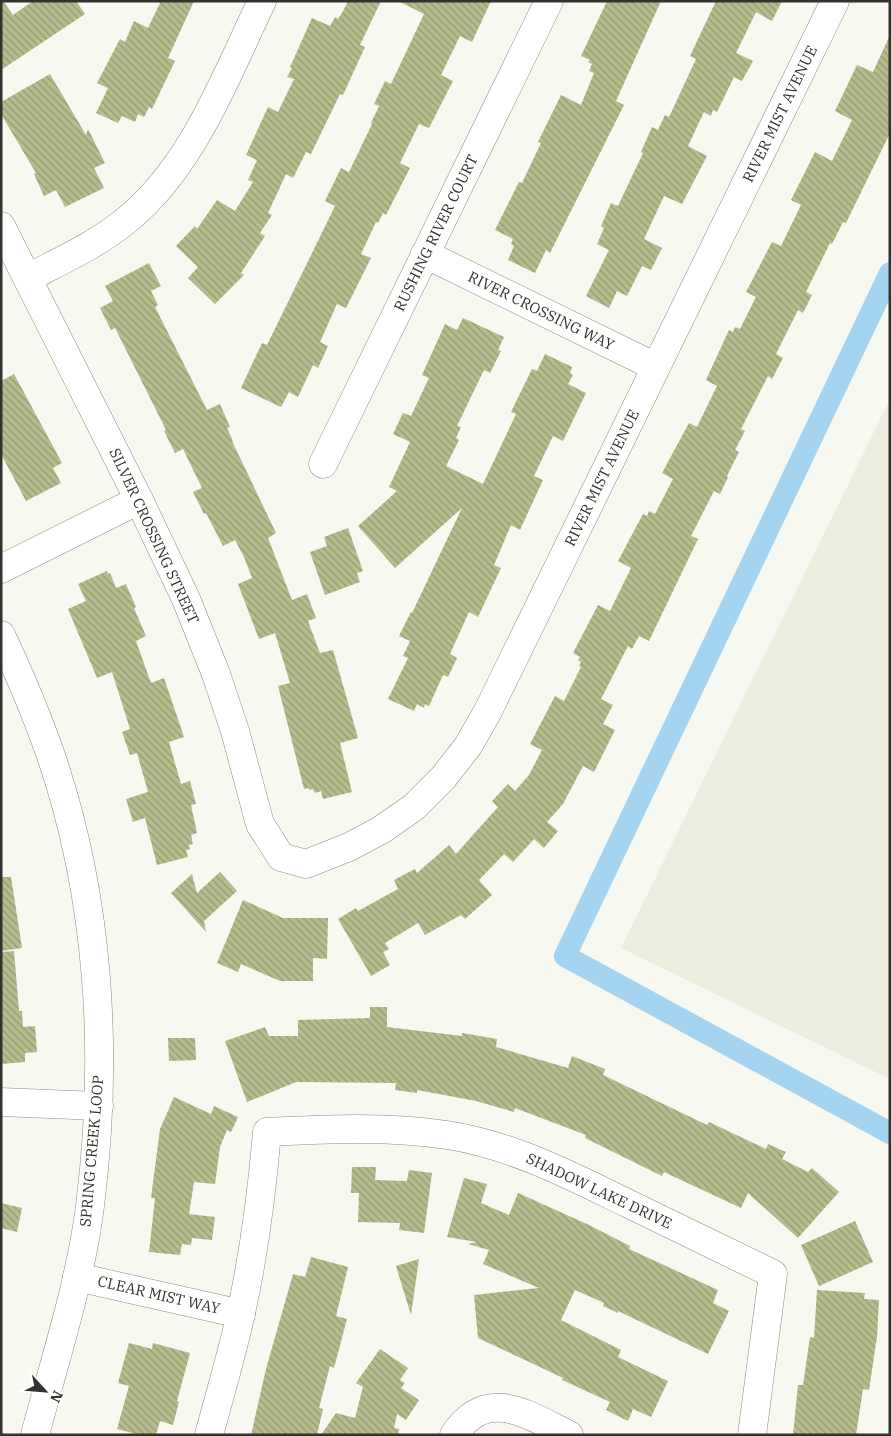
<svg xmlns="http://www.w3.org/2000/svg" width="891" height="1436" viewBox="0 0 891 1436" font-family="'IBM Plex Serif',serif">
  <defs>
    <pattern id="building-back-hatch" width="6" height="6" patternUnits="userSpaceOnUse" patternTransform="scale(1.25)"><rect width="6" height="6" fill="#b7bc8d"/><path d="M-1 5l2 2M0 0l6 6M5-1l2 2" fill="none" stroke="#959974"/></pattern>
  </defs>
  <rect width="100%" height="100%" fill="#f7f8f0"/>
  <path fill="#eceedf" d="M890,399V1079L621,948Z"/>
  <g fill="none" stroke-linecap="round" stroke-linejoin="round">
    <path stroke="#a4d4f0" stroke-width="22" d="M890,273L565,956L890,1133"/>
  </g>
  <g fill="url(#building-back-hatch)">
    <path d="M1,1H3L13,15L33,1H76L85,14L1,70Z"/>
    <path d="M161,1H194L168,58L175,61L152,109L149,107L144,117L138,114L135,122L122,116L118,123L96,113L108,88L97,83L120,39L125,42L134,21L148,28Z"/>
    <path d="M348,1H381L360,45L365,47L343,95L340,94L311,154L306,152L293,178L286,174L268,213L272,215L260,233L265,236L241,273L244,275L215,304L188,278L198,267L176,246L195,226L197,229L217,200L235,211L253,182L248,180L257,160L246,155L268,107L278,112L294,79L287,77L292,68L290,67L312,18L330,26L335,17L338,19L342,13Z"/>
    <path d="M398,1H491L472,42L460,36L441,75L453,81L429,128L419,124L400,163L410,168L386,215L383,213L378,223L376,222L361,254L371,258L346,308L337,304L320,342L328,346L318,368L313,365L298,397L289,392L281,407L241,388L262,343L267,345L335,206L325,201L341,168L349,172L372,124L371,123L379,106L374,104L385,81L391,84L424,14Z"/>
    <path d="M607,1H661L616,101L624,105L550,253L546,250L535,273L508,260L514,246L511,244L513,239L495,230L519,182L522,183L541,143L538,142L561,95L581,105L594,73L589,71L592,64L588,62L590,60L581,56Z"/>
    <path d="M716,1H782L772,21L756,12L736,53L753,61L742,81L734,77L717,112L713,110L711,116L704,112L688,146L707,156L682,204L664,196L644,239L662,248L651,270L642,266L627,296L617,291L609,308L586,296L609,250L597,244L604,228L601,226L611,203L618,206L643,153L641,152L652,127L658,130L665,115L669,117L696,59L690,56Z"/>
    <path d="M890,35V133L846,223L843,222L832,244L830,243L806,292L812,295L803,313L798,310L776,354L783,358L772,379L768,376L741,429L745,431L735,450L739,452L727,476L728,477L720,494L714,491L691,536L698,539L649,641L639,636L632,649L628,646L601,699L613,705L603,724L615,730L594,772L583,766L563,804L547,822L558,831L544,848L534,839L513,862L504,854L479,880L492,895L465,919L461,915L425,935L418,923L385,943L389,949L383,952L390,965L371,976L338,919L356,908L358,911L398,889L394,880L415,869L417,873L449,845L456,854L498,807L492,801L508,784L515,791L529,775L542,750L530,744L555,696L564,701L581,667L579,666L581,662L578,660L580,657L573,653L598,605L610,611L631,568L618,561L643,514L647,516L649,511L655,514L673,479L662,473L689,423L697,427L717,386L706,380L729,330L733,332L735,327L740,329L756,297L746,292L772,242L781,246L801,205L791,200L815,152L832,161L852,120L835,111L857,65L873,72Z"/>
    <path d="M50,74L86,135L88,129L105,163L94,168L104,188L65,207L56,190L44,196L34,174L36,173L1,114V102Z"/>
    <path d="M149,263L161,286L151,291L158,305L155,307L207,410L220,404L230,427L227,428L233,441H232L276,533L268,538L292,600L307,594L316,618L308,621L320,653L333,650L358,738L340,743L352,792L323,799L321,791L315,793L313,789L309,790V788L304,789L278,686L290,683L275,633L259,639L238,584L252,578L244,557L235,540L223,546L206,513L204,514L193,492L202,488L183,449L175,453L164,431L166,430L115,328L111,330L100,308L113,301L105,286Z"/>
    <path d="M463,318L504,337L498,350L501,351L490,373L484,370L457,426L461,427L456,438L459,440L446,466L483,484L516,414L511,412L532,369L537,371L545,354L572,367L570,373L573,375L568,384L586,393L563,441L553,436L534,476L543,480L520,530L511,525L494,565L501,568L478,617L469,612L450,654L457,658L448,677L443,675L429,706L425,704L424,708L417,704L414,711L388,699L408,658L403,656L410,641L399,636L411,612L412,613L462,508L395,568L358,526L397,491L389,487L410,442L393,434L403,413L411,416L429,378L422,375L445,324L457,330Z"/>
    <path d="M14,374L62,463L53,468L61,483L26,501L1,454V381Z"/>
    <path d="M348,528L363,571L357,573L360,582L325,595L310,552L327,546L324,537Z"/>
    <path d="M107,571L108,574L110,573L116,588L126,584L136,607L134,608L146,636L136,641L151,683L164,678L184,737L169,742L181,784L190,781L196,804L191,805L197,833L191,835L193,844L189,845L190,849L186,850L188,857L157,865L145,818L133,822L126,799L148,792L137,753L130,755L122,732L130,729L112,672L97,678L68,609L86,601L78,584Z"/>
    <path d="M220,872L237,891L204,921L206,932L171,893L192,874L197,893Z"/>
    <path d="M1,877H11L22,948L1,951Z"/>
    <path d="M243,900L283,918H328L327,959L313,958V981H280L241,964L238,972L217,963Z"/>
    <path d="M14,951L19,1011H22L23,1027L35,1026L37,1052L25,1053V1062L1,1064V952Z"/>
    <path d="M370,1007H387V1027L462,1036V1033L497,1039L496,1047L568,1068L572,1056L605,1069L603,1075L707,1125L709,1122L766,1149L768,1144L786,1152L782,1159L808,1172L812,1168L839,1192L798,1238L748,1193L741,1208L664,1172L662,1176L585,1138L586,1135L515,1108L514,1112L476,1101L417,1090V1093L395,1090L396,1083L296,1082L247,1102L225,1041L265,1027L269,1036H298V1020L370,1018Z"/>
    <path d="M168,1038H195L196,1060L169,1061Z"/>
    <path d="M174,1097L211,1114L214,1106L238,1117L231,1132L227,1130L220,1147L215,1184L194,1182L189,1214L215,1217L212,1240L192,1238L191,1245L182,1244L180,1255L149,1252L155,1198H151L160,1129Z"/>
    <path d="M352,1167H376L375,1180L407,1181L409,1170L432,1173L424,1233L399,1230L400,1223L358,1222L359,1193H351Z"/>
    <path d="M464,1178L487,1184L481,1203L509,1215L518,1193L587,1224L630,1246L629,1249L718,1290L713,1303L729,1311L708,1354L618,1311V1313L603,1306L604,1303L575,1290L561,1320L621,1350L618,1357L668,1381L651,1417L633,1409L628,1421L606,1410L610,1402L562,1380L563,1378L478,1338L474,1295L539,1288L483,1264L489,1250L468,1244L477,1242L447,1237Z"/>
    <path d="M1,1203L22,1208L17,1232L1,1228Z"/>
    <path d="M855,1221L873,1262L819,1286L801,1245Z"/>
    <path d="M311,1257L348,1267L336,1316L347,1319L334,1368L330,1366L319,1408L323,1409L317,1435H251L266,1369L293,1274L305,1277Z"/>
    <path d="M419,1259L411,1315L396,1266Z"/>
    <path d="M817,1290L865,1293L864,1299L879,1300L877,1337L869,1390L863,1389L856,1435H793L798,1385H803L810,1337L814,1338Z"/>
    <path d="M129,1343L152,1349L153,1343L190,1353L177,1401L179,1402L173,1425L160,1421L156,1435H140L117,1429L129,1386L118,1383Z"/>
    <path d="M380,1349L408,1368L400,1380L405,1383L401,1388L419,1400L406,1420L397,1414L394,1428L399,1429L398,1435H321L336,1413L355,1418L363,1387L356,1383Z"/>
  </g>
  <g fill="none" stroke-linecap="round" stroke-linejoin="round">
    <g stroke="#8b8b84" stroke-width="29">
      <g id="minor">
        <path d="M1,226L139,500L186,599L216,674L235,731L260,824L281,857L306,864L349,847L381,830L414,807L443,778L468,746L488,711L835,1"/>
        <path d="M425,254L656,367"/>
        <path d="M28,278C60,261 94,246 123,223C192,169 225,78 262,1"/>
        <path d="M323,464L549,1"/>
        <path d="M1,569L139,500"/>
        <path d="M1,635C19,673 35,711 49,750C100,896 109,1054 90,1206C80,1284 55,1359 35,1435"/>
        <path d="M1,1102L99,1106"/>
        <path d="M77,1277L241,1314"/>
        <path d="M209,1435C220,1394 232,1354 241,1313C254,1253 262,1192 267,1132C327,1129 387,1126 447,1135C512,1145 569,1175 627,1203C676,1227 724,1250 773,1274L752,1435"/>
        <path d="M454,1435C487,1385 528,1415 569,1435"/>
      </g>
    </g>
    <use href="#minor" stroke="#fff" stroke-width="28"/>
  </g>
  <g text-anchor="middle" stroke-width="5" stroke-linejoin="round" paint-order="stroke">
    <g font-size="15" fill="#323330" stroke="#fffffe">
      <text transform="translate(780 114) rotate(-64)" y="5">RIVER MIST AVENUE</text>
      <text transform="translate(436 233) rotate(-64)" y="5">RUSHING RIVER COURT</text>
      <text transform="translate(541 311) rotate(26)" y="5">RIVER CROSSING WAY</text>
      <text transform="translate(602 478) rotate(-64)" y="5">RIVER MIST AVENUE</text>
      <text transform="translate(154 536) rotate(65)" y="5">SILVER CROSSING STREET</text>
      <text transform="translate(92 1151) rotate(-85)" y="5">SPRING CREEK LOOP</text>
      <text transform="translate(599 1191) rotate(25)" y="5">SHADOW LAKE DRIVE</text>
      <text transform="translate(159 1295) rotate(13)" y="5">CLEAR MIST WAY</text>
    </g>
  </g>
  <rect width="891" height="1436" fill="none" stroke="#323330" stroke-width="5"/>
  <g transform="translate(45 1391) rotate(116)" stroke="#fffffe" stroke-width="4" paint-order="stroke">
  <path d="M0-4L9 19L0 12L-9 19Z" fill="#323330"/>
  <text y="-8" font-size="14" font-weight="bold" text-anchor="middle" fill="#323330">N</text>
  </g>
</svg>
